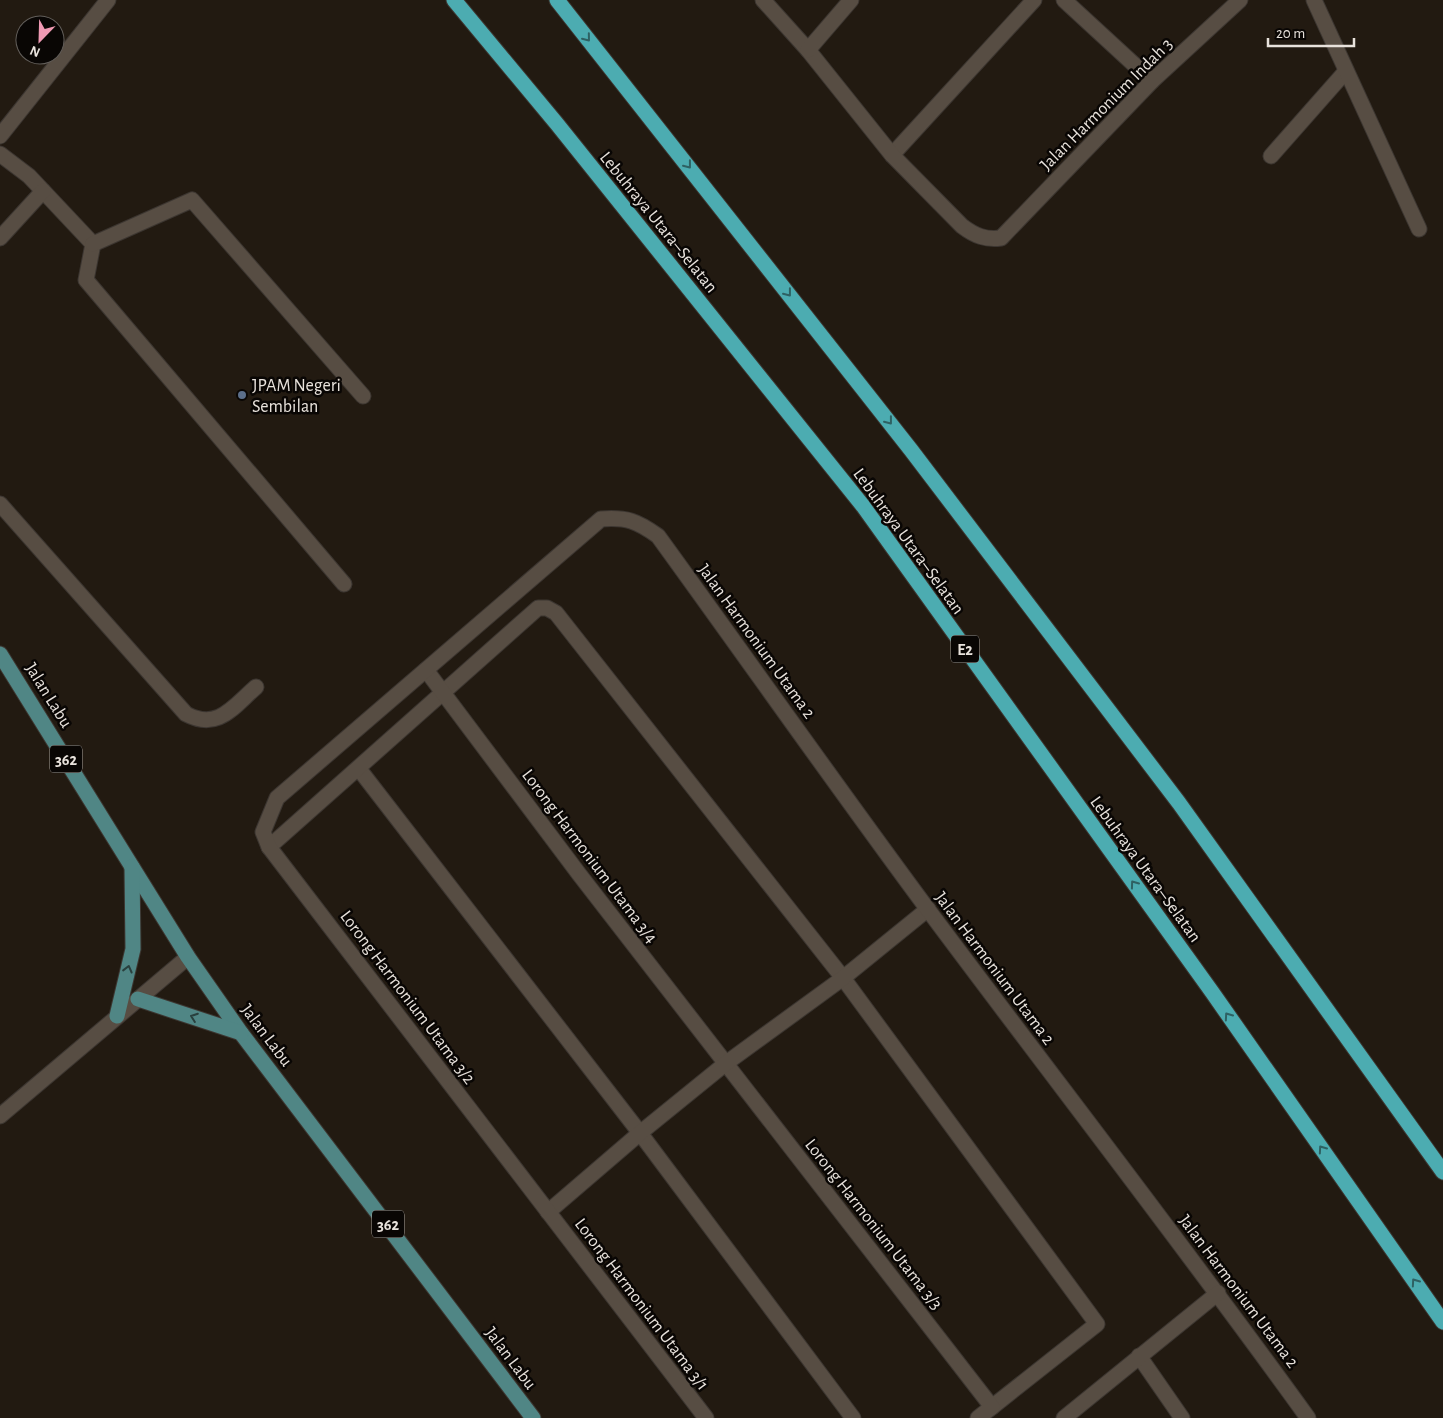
<svg xmlns="http://www.w3.org/2000/svg" width="1443" height="1418" viewBox="0 0 1443 1418" font-family="'Alegreya Sans',sans-serif">
  <rect width="100%" height="100%" fill="#221a11"/>
  <g fill="none" stroke-linecap="round" stroke-linejoin="round">
    <g stroke="#3c3631" stroke-width="17">
      <g id="lane">
        <path d="M1064,0L1152,81"/>
        <path d="M0,154L29,176L93,244"/>
        <path d="M892,155L1034,0"/>
        <path d="M1271,156L1346,71"/>
        <path d="M0,238L43,191"/>
        <path d="M93,244L86,280L344,584"/>
        <path d="M93,244L192,200L363,396"/>
        <path d="M0,504L186,714C218,731 233,707 256,687"/>
        <path d="M359,769L640,1133L853,1418"/>
        <path d="M269,847L538,608H547L556,613L843,978L1097,1324L992,1407"/>
        <path d="M1139,1356L1182,1418"/>
      </g>
    </g>
    <g stroke="#3c3631" stroke-width="17">
      <g id="street">
        <path d="M763,0L808,50L892,155L962,226C975,236 986,240 1001,238L1152,81L1240,0"/>
        <path d="M1314,0L1419,229"/>
        <path d="M808,50L851,0"/>
        <path d="M0,136L108,0"/>
        <path d="M426,670L579,874L992,1407L978,1418"/>
        <path d="M548,1212L640,1133L725,1064L843,978L928,909"/>
        <path d="M706,1418L269,847L263,832L277,798L601,519C627,517 637,521 658,536C748,660 837,787 929,911C1055,1080 1185,1247 1308,1418"/>
        <path d="M1064,1418L1218,1293"/>
      </g>
    </g>
    <g stroke="#3c3631" stroke-width="17">
      <path id="secondary" d="M0,1116L188,957"/>
    </g>
    <g stroke="#3c3631" stroke-width="17">
      <g id="primary">
        <path d="M0,654L188,957L241,1033L533,1418"/>
        <path d="M138,999L241,1033"/>
        <path d="M117,1016L133,949L132,867"/>
      </g>
    </g>
    <g stroke="#3c3631" stroke-width="17">
      <g id="highway">
        <path d="M454,0L557,124L863,506L1212,992L1443,1322"/>
        <path d="M557,0L911,450L1179,803L1443,1172"/>
      </g>
    </g>
    <use href="#lane" stroke="#574d43" stroke-width="15"/>
    <use href="#street" stroke="#574d43" stroke-width="15"/>
    <use href="#secondary" stroke="#574d43" stroke-width="15"/>
    <use href="#primary" stroke="#508685" stroke-width="15"/>
    <use href="#highway" stroke="#4cacb1" stroke-width="15"/>
  </g>
  <defs><path id="oneway-chevron" d="M-2-3.5L2.5 0L-2 3.5" fill="none" stroke-width="1.6" stroke-linecap="round" stroke-linejoin="round" transform="scale(1.25)"/></defs>
  <g stroke="#2e6163">
    <use href="#oneway-chevron" transform="translate(587 38) rotate(51)"/>
    <use href="#oneway-chevron" transform="translate(688 165) rotate(52)"/>
    <use href="#oneway-chevron" transform="translate(788 293) rotate(52)"/>
    <use href="#oneway-chevron" transform="translate(889 421) rotate(52)"/>
    <use href="#oneway-chevron" transform="translate(1134 884) rotate(-126)"/>
    <use href="#oneway-chevron" transform="translate(1228 1016) rotate(-125)"/>
    <use href="#oneway-chevron" transform="translate(1322 1149) rotate(-125)"/>
    <use href="#oneway-chevron" transform="translate(1415 1282) rotate(-125)"/>
  </g>
  <g stroke="#29403e">
    <use href="#oneway-chevron" transform="translate(128 969) rotate(-76)"/>
    <use href="#oneway-chevron" transform="translate(194 1017) rotate(-160)"/>
  </g>
  <circle fill="#5c6f8a" stroke="#090604" stroke-width="2" cx="242" cy="395" r="5"/>
  <g text-anchor="middle" stroke-width="5" stroke-linejoin="round" paint-order="stroke">
    <g fill="#090604" stroke="#a5a09b" stroke-width="1">
      <rect x="951" y="635.5" width="28" height="27" rx="4"/>
      <rect x="50" y="745.5" width="32" height="27" rx="4"/>
      <rect x="372" y="1210.5" width="32" height="27" rx="4"/>
    </g>
    <g font-size="16" font-weight="bold" fill="#e8e2dc">
      <text x="965" y="655">E2</text>
      <text x="66" y="765">362</text>
      <text x="388" y="1230">362</text>
    </g>
    <g font-size="18" fill="#e8e2dc" stroke="#090604">
      <text transform="translate(1106 104) rotate(-45)" y="6">Jalan Harmonium Indah 3</text>
      <text transform="translate(659 222) rotate(51)" y="6">Lebuhraya Utara–Selatan</text>
      <text transform="translate(909 541) rotate(54)" y="6">Lebuhraya Utara–Selatan</text>
      <text transform="translate(757 641) rotate(54)" y="6">Jalan Harmonium Utama 2</text>
      <text transform="translate(49 695) rotate(58)" y="6">Jalan Labu</text>
      <text transform="translate(590 856) rotate(53)" y="6">Lorong Harmonium Utama 3/4</text>
      <text transform="translate(1146 869) rotate(54)" y="6">Lebuhraya Utara–Selatan</text>
      <text transform="translate(995 968) rotate(53)" y="6">Jalan Harmonium Utama 2</text>
      <text transform="translate(408 997) rotate(53)" y="6">Lorong Harmonium Utama 3/2</text>
      <text transform="translate(267 1035) rotate(53)" y="6">Jalan Labu</text>
      <text transform="translate(874 1224) rotate(52)" y="6">Lorong Harmonium Utama 3/3</text>
      <text transform="translate(1239 1291) rotate(53)" y="6">Jalan Harmonium Utama 2</text>
      <text transform="translate(642 1304) rotate(53)" y="6">Lorong Harmonium Utama 3/1</text>
      <text transform="translate(511 1358) rotate(53)" y="6">Jalan Labu</text>
    </g>
    <g font-size="18" fill="#e8e2dc" stroke="#090604" text-anchor="start">
      <text x="252" y="391">JPAM Negeri<tspan x="252" dy="21">Sembilan</tspan></text>
    </g>
  </g>
  <g transform="translate(40 40) rotate(203)"><circle r="24" fill="#090604" stroke="#625e5a"/>
  <path d="M0-4L9 19L0 12L-9 19Z" fill="#f09ab4"/>
  <text y="-8" font-size="14" font-weight="bold" text-anchor="middle" fill="#e8e2dc">N</text>
  </g>
  <path d="M1268 38v8h86v-8" fill="none" stroke="#e8e2dc" stroke-width="2.5"/>
  <text x="1276" y="38" font-size="15" fill="#e8e2dc" stroke="#090604" stroke-width="4" paint-order="stroke">20 m</text>
</svg>
